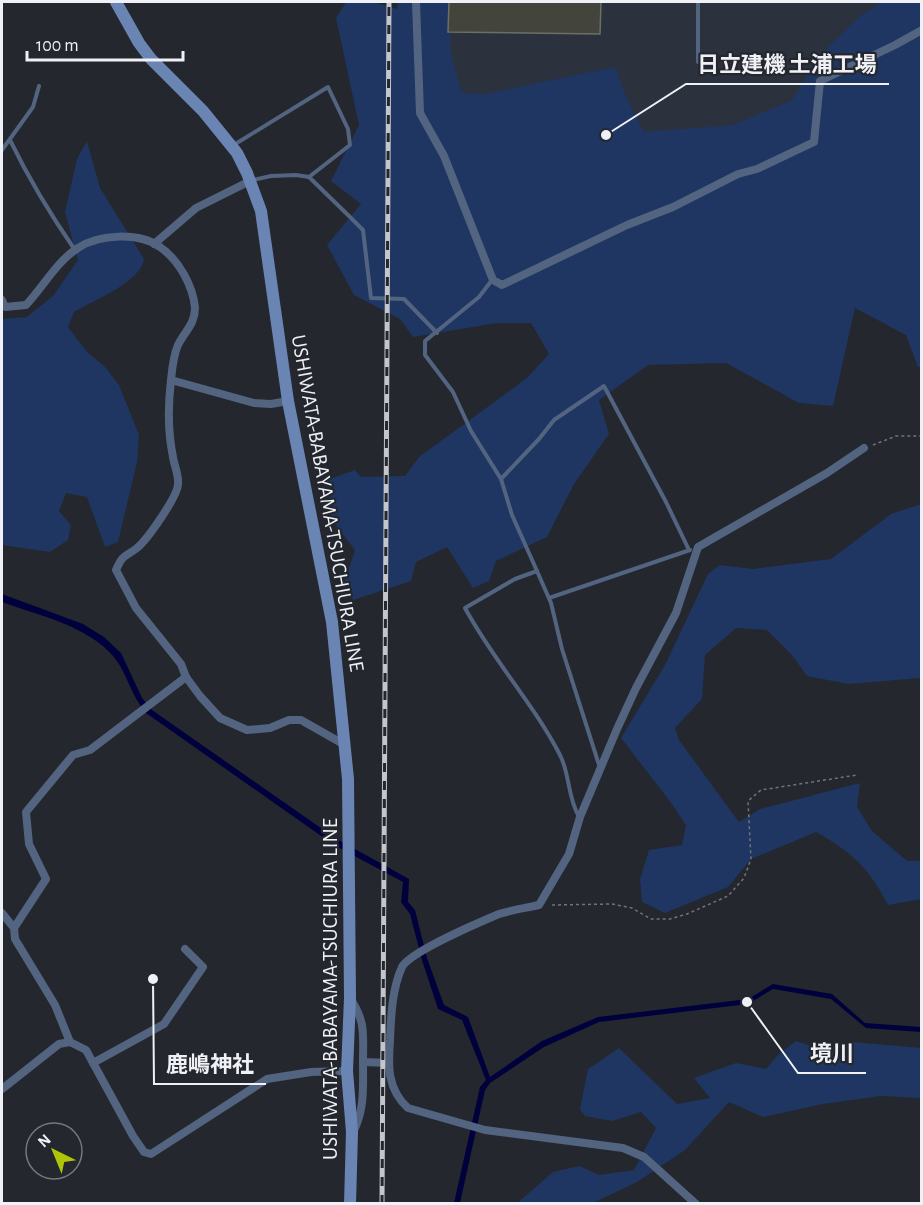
<svg xmlns="http://www.w3.org/2000/svg" width="923" height="1205" viewBox="0 0 923 1205" font-family="'Alegreya Sans','Noto Sans JP',sans-serif">
  <rect width="100%" height="100%" fill="#24272e"/>
  <path fill="#2b313d" d="M410,2H921L747,161L407,91Z"/>
  <g fill="#1e3661">
    <path d="M346,2H373L397,9L398,2H449L451,55L462,93L484,94L615,67L628,101L644,132L732,125L791,101L821,54L861,15L883,2H921V367H918L906,335L855,308L833,406L799,403L726,363L648,365L599,400L609,434L574,484L547,537L496,561L489,581L473,588L447,547L416,562L411,581L353,600L343,586L355,550L330,518L324,481L355,470L361,477L405,476L419,457L527,378L549,354L531,323H497L413,337L400,319L354,295L327,245L361,204L331,181L359,125L336,18Z"/>
    <path d="M87,141L100,188L144,259C141,282 94,300 74,312L68,327L86,351L105,367L119,385L139,435L137,462L118,542L105,547L87,497L66,493L59,511L71,525L68,540L50,552L2,545V319L27,317L53,296L78,260L65,212L77,159Z"/>
    <path d="M921,504V678L848,684L807,676L792,655L767,630L736,628L705,655L702,699L675,728L679,740L739,822L760,809L860,783L857,807L872,831L907,861H921V899L888,905C868,867 853,853 816,832L751,859L728,887L665,913L642,902L640,879L649,850L682,845L686,825L669,800L621,738L665,665L708,574L720,565L753,569L831,559L891,514Z"/>
    <path d="M796,1041L823,1050L853,1042L921,1048V1098L881,1096L823,1104L763,1117L729,1102L685,1150L637,1182L593,1203L516,1204L553,1172L579,1166L599,1175L634,1170L656,1128L641,1112L612,1121L585,1116L580,1109L588,1069L619,1048L677,1104L710,1098L694,1078L736,1063L766,1069L779,1054Z"/>
  </g>
  <path fill="#00003c" d="M2,594L83,624L104,637L121,653L142,698L152,710L335,838L409,879L408,902L415,910L427,958L444,1005L468,1017L490,1077L542,1041L598,1017L748,999L773,984L832,994L865,1023L921,1027V1032L866,1028L831,999L773,989L748,1004L599,1022L544,1047L490,1083L485,1090L460,1203H454L480,1087L486,1080L462,1020L438,1009L422,960L410,914L401,902L403,882L334,845L146,713C131,696 127,673 114,657C87,625 39,616 2,602Z"/>
  <path fill="#43453d" stroke="#6d6f67" stroke-width="1.5" d="M449,2H601L600,34L448,32Z"/>
  <g fill="none" stroke-linecap="round" stroke-linejoin="round">
    <g stroke="#72747a" stroke-width="1.5" stroke-dasharray="3 3" stroke-linecap="butt">
      <path d="M873,445L896,436H922"/>
      <path d="M552,905L612,904L632,908L651,919H670L687,914L728,896L744,878L751,859L748,801L761,790L857,775"/>
    </g>
    <g stroke="#536480" stroke-width="4">
      <path d="M698,62V2"/>
      <path d="M10,140C29,179 50,214 75,250"/>
      <path d="M232,146L328,87L348,129L350,145L309,177"/>
      <path d="M2,150L33,107L39,86"/>
      <path d="M253,180L271,176L296,175L309,177L349,216L363,230L371,298L404,299L437,333"/>
      <path d="M492,280L479,297L425,341V355L453,392L471,431L501,479L512,515L537,571"/>
      <path d="M501,479L539,439L554,420L604,386L666,502L689,550"/>
      <path d="M549,598L690,550"/>
      <path d="M579,817C567,796 570,774 560,755C533,703 493,660 465,608L515,579L537,571L551,603L562,649L600,768"/>
    </g>
    <g stroke="#536480" stroke-width="8">
      <path d="M416,2L420,113L444,156L493,280L502,285L627,225L673,207L738,174L757,169L814,142L820,81L895,45L922,30"/>
      <path d="M154,244L196,208L250,181"/>
      <path d="M2,300L5,307L26,305C43,287 57,261 78,248C99,234 139,232 160,247C179,260 193,286 195,308C195,324 185,331 178,345C174,354 172,369 171,380C168,405 168,433 173,457C174,465 179,475 178,484C178,496 147,540 137,548C124,558 123,554 116,570L136,608L181,664L186,677L200,696L220,718L247,730L270,728L289,720H301L345,745"/>
      <path d="M171,380L254,403L271,404L288,401"/>
      <path d="M2,913L14,928L15,939L55,1005L70,1042"/>
      <path d="M14,928L46,879L29,844L26,812L73,755L90,750L186,677"/>
      <path d="M350,998C366,1022 363,1034 363,1062L388,1063"/>
      <path d="M93,1063L164,1024L203,967L185,949"/>
      <path d="M2,1089L59,1044L70,1042L86,1050L133,1136L144,1152L151,1154L267,1079L311,1072L347,1071"/>
      <path d="M353,1132C365,1110 363,1086 363,1062"/>
      <path d="M696,1204L644,1157L623,1148L485,1130L408,1108C387,1089 388,1066 390,1040C391,1016 392,989 402,967C410,952 480,922 499,914C511,910 526,908 539,905L569,854L580,817L617,729L636,688L676,613L698,547L827,473L864,448"/>
    </g>
    <path stroke="#6a85b3" stroke-width="12" d="M116,2L139,43L151,59L203,111L237,153L247,173L261,211L288,401L332,622L348,779L350,998L347,1071L352,1132L350,1204"/>
    <g stroke="#c4c6cb" stroke-width="5">
      <path id="rail" d="M382,1204L389,2"/>
    </g>
    <use href="#rail" stroke="#24272e" stroke-width="3" stroke-dasharray="9" stroke-linecap="butt"/>
  </g>
  <g text-anchor="middle" stroke-width="4.5" stroke-linejoin="round" paint-order="stroke">
    <g font-size="21" fill="#eff1f6" stroke="#24272e">
      <text transform="translate(328 503) rotate(80)" y="7">USHIWATA-BABAYAMA-TSUCHIURA LINE</text>
      <text transform="translate(330 989) rotate(-90)" y="7">USHIWATA-BABAYAMA-TSUCHIURA LINE</text>
    </g>
  </g>
  <path fill="none" stroke="#eff1f6" stroke-width="2" d="M606 135L686 84H889M747 1002L798 1073H866M153 979L154 1084H266"/>
  <g fill="#eff1f6" stroke="#24272e" stroke-width="2">
    <circle cx="606" cy="135" r="6"/>
    <circle cx="747" cy="1002" r="6"/>
    <circle cx="153" cy="979" r="6"/>
  </g>
  <g font-size="22" text-anchor="middle" font-weight="bold" fill="#eff1f6" stroke="#24272e" stroke-width="4.5" stroke-linejoin="round" paint-order="stroke">
    <text x="787" y="72">日立建機 土浦工場</text>
    <text x="832" y="1061">境川</text>
    <text x="210" y="1072">鹿嶋神社</text>
  </g>
  <rect width="923" height="1205" fill="none" stroke="#eff1f6" stroke-width="6"/>
  <g transform="translate(54 1151) rotate(317)"><circle r="28" fill="#24272e" stroke="#75787e" stroke-width="1.5"/>
  <path d="M0-4.5L10 22L0 15L-10 22Z" fill="#aec509"/>
  <text y="-9" font-size="16" font-weight="bold" text-anchor="middle" fill="#eff1f6">N</text>
  </g>
  <path d="M27 51v9h156v-9" fill="none" stroke="#eff1f6" stroke-width="3"/>
  <text x="36" y="51" font-size="18" fill="#eff1f6" stroke="#24272e" stroke-width="4.5" paint-order="stroke">100 m</text>
</svg>
